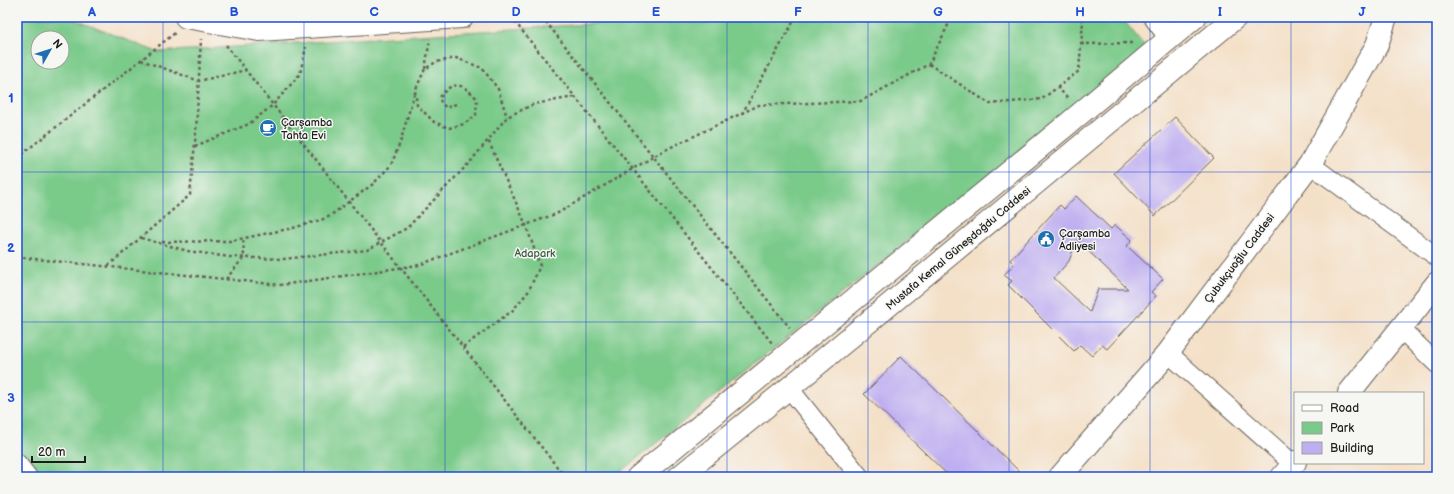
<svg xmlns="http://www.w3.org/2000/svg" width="1454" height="494" viewBox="0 0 1454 494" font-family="'Balsamiq Sans',sans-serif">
  <rect width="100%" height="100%" fill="#f6f6f2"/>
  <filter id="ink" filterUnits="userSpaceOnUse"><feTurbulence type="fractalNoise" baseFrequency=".025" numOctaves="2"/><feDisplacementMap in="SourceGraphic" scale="8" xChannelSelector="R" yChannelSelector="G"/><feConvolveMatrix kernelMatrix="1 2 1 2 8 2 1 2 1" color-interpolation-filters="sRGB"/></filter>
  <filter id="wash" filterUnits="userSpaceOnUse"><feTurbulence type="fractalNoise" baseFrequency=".012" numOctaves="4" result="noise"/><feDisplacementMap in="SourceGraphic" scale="16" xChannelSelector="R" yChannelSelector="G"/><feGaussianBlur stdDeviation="0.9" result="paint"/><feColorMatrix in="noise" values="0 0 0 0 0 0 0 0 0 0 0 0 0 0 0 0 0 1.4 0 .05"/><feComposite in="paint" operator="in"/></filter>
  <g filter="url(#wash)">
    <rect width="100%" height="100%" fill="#f4e0c7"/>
    <path fill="#7aca8a" stroke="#4b7353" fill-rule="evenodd" d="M17,17H68L157,52L698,17H1121L1147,49L614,477H17ZM38,38H62V62H38Z"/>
    <g id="blocks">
      <g fill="#bfaff1" fill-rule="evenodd">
        <path d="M1175,117L1214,158L1155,216L1114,173Z"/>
        <path d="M1076,196L1111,229L1115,225L1132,240L1127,246L1163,279L1151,292L1156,296L1107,349L1102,345L1092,356L1080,345L1074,351L1008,285L1012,281L1004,275L1014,264L1010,260L1060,205L1064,209ZM1077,240L1128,289H1098L1090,312L1054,278L1069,261Z"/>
        <path d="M901,356L1025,477H950L864,394Z"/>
      </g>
    </g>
  </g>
  <g filter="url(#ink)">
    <use href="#blocks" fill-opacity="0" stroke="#686158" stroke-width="1"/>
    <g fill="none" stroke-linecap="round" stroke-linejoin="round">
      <g stroke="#686158" stroke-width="20">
        <g id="street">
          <path d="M1310,164L1437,257"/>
          <path d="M1401,329L1437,364"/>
          <path d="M1168,353L1293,464"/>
          <path d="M789,388L860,477"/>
          <path d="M17,463L28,477"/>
        </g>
      </g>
      <g stroke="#686158" stroke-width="24">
        <g id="secondary">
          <path d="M186,17L259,30L462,17"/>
          <path d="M1155,17L1170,37"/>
          <path d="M1349,393L1437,283"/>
          <path d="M638,477L1069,123L1195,17"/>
          <path d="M679,477L789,388L1236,17"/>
          <path d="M1060,477L1168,353L1310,164L1377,45L1386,17"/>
          <path d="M1282,477L1295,462"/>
        </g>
      </g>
      <g stroke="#686158" stroke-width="2.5" stroke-dasharray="3 3" stroke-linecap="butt">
        <path d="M511,17L772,343"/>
        <path d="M542,17L790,328"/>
        <path d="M1081,44L1132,43"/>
        <path d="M226,45L565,477"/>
        <path d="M141,60L199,81L246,70"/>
        <path d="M929,64L990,104L1042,99L1079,71L1083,21L1079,17"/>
        <path d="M425,69L430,39"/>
        <path d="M1057,87L1068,98"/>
        <path d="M456,104L446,108L439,99C452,79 463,83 477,99L476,115L464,124L449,128L434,122L417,105L415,91L425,69L436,62L456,58L482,68L498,89L507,117"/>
        <path d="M742,114L796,17"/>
        <path d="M195,146L249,124L273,105L300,74L306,47"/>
        <path d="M17,158L175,33"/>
        <path d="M141,238L188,251L229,257L283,259L367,250L407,228L471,161L507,117L534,104L575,97"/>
        <path d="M162,242L230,241L293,228L327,218L373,184L391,165L400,143L415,91"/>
        <path d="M17,257L281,285L419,265L558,213L663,151L759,105L861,101L929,64L952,17"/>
        <path d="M108,266L190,195L196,132L201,39"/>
        <path d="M226,279L244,257L243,238"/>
        <path d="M463,347L512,311L528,292L540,266L526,225L488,140"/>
      </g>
      <use href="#street" stroke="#fff" stroke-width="18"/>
      <use href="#secondary" stroke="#fff" stroke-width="22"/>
    </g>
  </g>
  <path fill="none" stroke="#1d4ed8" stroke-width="1" stroke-opacity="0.55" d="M163,17V477M304,17V477M445,17V477M586,17V477M727,17V477M868,17V477M1009,17V477M1150,17V477M1291,17V477M17,172H1437M17,322H1437"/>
  <defs>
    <g id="cafe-disc" transform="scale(0.9)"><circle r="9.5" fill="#1f6fb2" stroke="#f6f6f2"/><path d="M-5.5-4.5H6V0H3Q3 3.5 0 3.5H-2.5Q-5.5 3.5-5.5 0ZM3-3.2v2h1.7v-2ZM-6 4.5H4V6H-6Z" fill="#fff"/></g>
    <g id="civic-disc" transform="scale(0.9)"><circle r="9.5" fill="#1f6fb2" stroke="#f6f6f2"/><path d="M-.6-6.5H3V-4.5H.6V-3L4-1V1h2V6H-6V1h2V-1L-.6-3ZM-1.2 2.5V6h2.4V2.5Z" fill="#fff"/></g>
  </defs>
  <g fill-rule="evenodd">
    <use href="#cafe-disc" x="268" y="128"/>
    <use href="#civic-disc" x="1046" y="239"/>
  </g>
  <g text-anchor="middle" stroke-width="3" stroke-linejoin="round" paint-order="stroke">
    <g font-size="11" fill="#1c1c1c" stroke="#f6f6f2" text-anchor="start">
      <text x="281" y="126">Çarşamba<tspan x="281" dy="13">Tahta Evi</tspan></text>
      <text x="1059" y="237">Çarşamba<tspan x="1059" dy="13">Adliyesi</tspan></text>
    </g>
    <g font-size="11" fill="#1c1c1c" stroke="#f6f6f2">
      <text transform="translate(958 248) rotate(-40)" y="4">Mustafa Kemal Güneşdoğdu Caddesi</text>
      <text transform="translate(1239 258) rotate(-53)" y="4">Çubukçuoğlu Caddesi</text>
    </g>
    <g font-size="11" fill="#3d5942" stroke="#f6f6f2">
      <text x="535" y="257">Adapark</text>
    </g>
  </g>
  <rect width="1454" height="494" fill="none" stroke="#f6f6f2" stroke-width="44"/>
  <rect x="1294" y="392" width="130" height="72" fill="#f6f6f2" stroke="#9f9f9c"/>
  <rect x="1302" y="405" width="20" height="6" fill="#ffffff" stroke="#9f9f9c"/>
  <text x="1330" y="412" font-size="12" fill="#1c1c1c">Road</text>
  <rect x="1302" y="422" width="20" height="12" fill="#7aca8a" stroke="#9f9f9c"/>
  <text x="1330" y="432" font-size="12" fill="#1c1c1c">Park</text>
  <rect x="1302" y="442" width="20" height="12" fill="#bfaff1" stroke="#9f9f9c"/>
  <text x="1330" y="452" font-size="12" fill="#1c1c1c">Building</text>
  <g transform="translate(50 50) rotate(51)"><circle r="19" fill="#f6f6f2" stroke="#9f9f9c"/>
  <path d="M0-3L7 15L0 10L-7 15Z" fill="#1f6fb2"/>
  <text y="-6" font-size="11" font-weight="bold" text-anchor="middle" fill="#1c1c1c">N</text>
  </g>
  <path d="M32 456v6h53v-6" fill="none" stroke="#1c1c1c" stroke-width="2"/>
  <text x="38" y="456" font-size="12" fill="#1c1c1c" stroke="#f6f6f2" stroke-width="3" paint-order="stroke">20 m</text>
  <rect x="22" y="22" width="1410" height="450" fill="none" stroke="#1d4ed8" stroke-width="1.5"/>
  <g font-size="13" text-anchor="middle" font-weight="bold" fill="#1d4ed8">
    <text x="92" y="16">A</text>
    <text x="234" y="16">B</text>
    <text x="374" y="16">C</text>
    <text x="516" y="16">D</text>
    <text x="656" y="16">E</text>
    <text x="798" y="16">F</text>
    <text x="938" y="16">G</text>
    <text x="1080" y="16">H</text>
    <text x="1220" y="16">I</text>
    <text x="1362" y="16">J</text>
    <text x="11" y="102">1</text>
    <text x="11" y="252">2</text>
    <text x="11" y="402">3</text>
  </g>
</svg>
